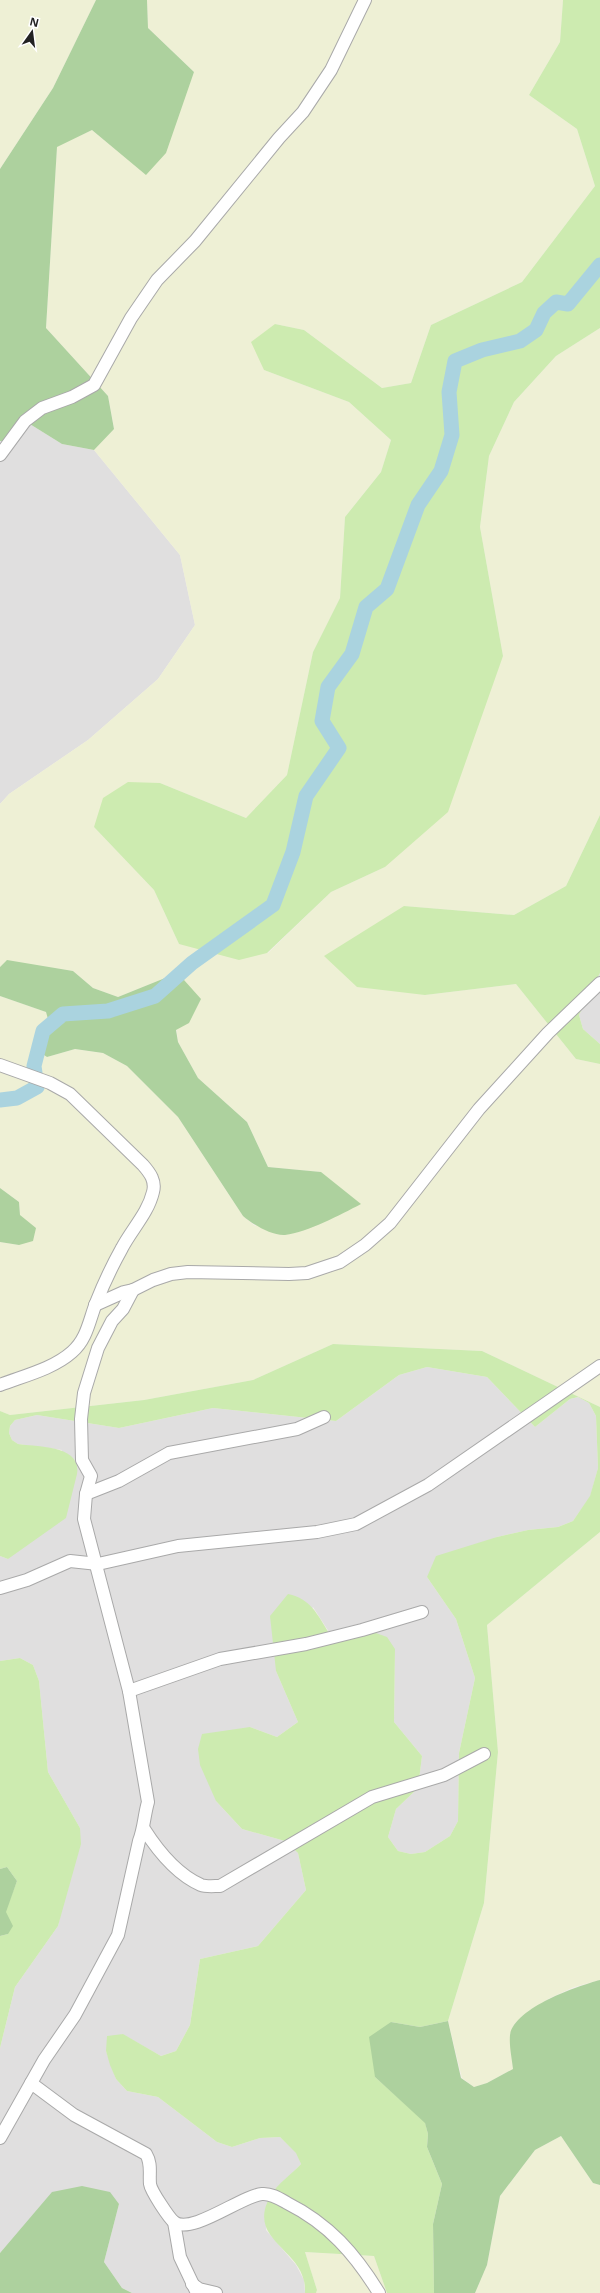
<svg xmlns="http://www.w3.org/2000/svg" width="600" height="2293" viewBox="0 0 600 2293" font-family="'Open Sans',sans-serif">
  <rect width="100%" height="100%" fill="#f2efe9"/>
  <g fill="#e0dfdf">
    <path d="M25,421L62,444L94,450L180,555L195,625L158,679L88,740L9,794L0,804V441H10Z"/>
    <path d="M600,973V1044L583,1029L579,1015Z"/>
    <path d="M427,1367L487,1377L535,1427L570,1399L578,1397L589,1403L596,1416L598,1468L590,1497L573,1521L558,1527L528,1530L497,1537L427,1577L456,1619L475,1678L459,1753L458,1821L450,1836L425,1852L411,1854L398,1851L388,1837L396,1809L418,1788L422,1756L394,1722L395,1649L329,1632L313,1607L276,1671L298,1722L277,1737L250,1727L216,1801L242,1829L285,1841L298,1853L306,1890L258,1946L200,1959L190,2025L176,2051L161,2056L122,2034L106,2051L116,2079L127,2091L158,2097L217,2142L232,2147L260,2138L280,2137L297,2153L301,2164L271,2195L266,2230L296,2265L304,2280L305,2293H132L122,2288L104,2262L119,2204L52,2193L0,2253V2048L15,1987L58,1926L80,1828L48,1772L39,1681L33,1665L20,1658L0,1661V1556L8,1559L62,1450L18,1444L12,1440L9,1433L10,1426L15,1420L37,1415L119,1428L213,1408L336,1421L399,1375Z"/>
  </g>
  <g fill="#eef0d5">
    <path d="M0,0H96L53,88L0,169Z"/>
    <path d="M147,0H563L560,42L529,95L577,129L595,186L522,282L431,325L411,383L382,388L304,330L275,324L264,370L349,402L391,440L381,472L345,517L340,598L313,652L287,775L246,818L160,783L94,827L154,890L179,944L268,953L331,892L385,867L503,656L480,527L489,456L514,402L556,356L600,328V815L566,886L514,915L404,906L425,995L516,984L576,1059L600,1064V1407L482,1351L333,1344L253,1380L144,1400L10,1415L0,1411V1242L19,1245L20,1215L19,1202L0,1188V996L46,1012L51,1026L35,1049L47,1057L75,1049L103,1053L127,1066L178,1117L243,1216L255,1226L321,1172L268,1167L247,1122L198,1078L178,1042L170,976L118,997L93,988L73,971L7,961L0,967V804L9,794L88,740L158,679L195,625L180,555L94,450L114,428L108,396L46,328L57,146L92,130L146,174L194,72L148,28Z"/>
    <path d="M600,1532V1980L574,1987L548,1999L515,2023L510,2035L513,2069L487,2083L474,2087L462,2078L448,2021L484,1903L498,1752L487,1625Z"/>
    <path d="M561,2136L593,2183L600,2185V2293H475L487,2265L500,2196L535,2150Z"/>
    <path d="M305,2252L374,2256L387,2293H316L317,2290Z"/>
  </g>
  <g fill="#cdebb0">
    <path d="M563,0H600V328L556,356L514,402L489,456L480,527L503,656L448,812L385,867L331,892L267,953L239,960L179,944L154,890L94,827L103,798L128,782L160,783L246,818L287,775L313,652L340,598L345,517L381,472L391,440L349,402L264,370L251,342L275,324L304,330L382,388L411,383L431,325L522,282L595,186L577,129L529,95L560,42Z"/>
    <path d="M600,815V973L579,1015L583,1029L600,1044V1064L576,1059L516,984L425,995L357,987L324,956L404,906L514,915L566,886Z"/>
    <path d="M333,1344L482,1351L600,1407V1532L487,1625L498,1752L484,1903L448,2021L420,2027L391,2022L375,2077L425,2122L428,2134L427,2147L442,2184L433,2224L434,2293H387L374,2256L305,2252L317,2290L316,2293H305C305,2289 305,2284 304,2281C297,2247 246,2238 271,2195C277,2184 292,2174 301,2164L296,2153L280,2137L260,2138L232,2147L217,2142L158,2097L127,2091L116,2079L110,2065L106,2051L107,2036L123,2034L161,2056L176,2051L190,2025L200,1959L258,1946L306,1890L298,1853L285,1841L242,1829L216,1801L200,1765L198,1749L202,1734L250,1727L277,1737L298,1722L276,1671L270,1616L288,1594C311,1599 317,1614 329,1633L373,1632L387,1637L395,1649L394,1722L422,1756L418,1788L396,1809L388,1837L398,1851L411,1854L425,1852L450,1836L458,1821L459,1753L475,1678L456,1619L427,1577L436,1556L497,1537L528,1530L558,1527L573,1521L590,1496L598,1468L596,1416L589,1403L578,1397L570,1399L535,1427L487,1377L427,1367L399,1375L336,1421L213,1408L119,1428L37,1415L15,1420L10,1426L9,1433L12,1440L18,1444C38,1447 82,1445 77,1474L66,1518L8,1559L0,1556V1411L10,1415L144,1400L253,1380Z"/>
    <path d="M20,1658L33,1665L39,1681L48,1772L80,1828L81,1844L58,1926L15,1987L0,2048V1936L8,1934L5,1912L17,1881L7,1867L0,1869V1661Z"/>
  </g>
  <g fill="#add19e">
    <path d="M96,0H147L148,28L194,72L166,153L146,175L92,130L57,147L46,328L108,396L114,429L94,450L62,444L25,421L10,441H0V169L53,88Z"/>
    <path d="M7,960L73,971L93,988L118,997L170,976L184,980L201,999L189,1023L176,1030L178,1042L198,1078L247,1122L268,1167L321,1172L361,1204C340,1215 308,1232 285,1235C272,1236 252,1224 243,1216L178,1117L127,1066L103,1053L75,1049L47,1057L35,1049L50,1026L46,1012L0,996V967Z"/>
    <path d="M0,1188L19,1202L20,1215L36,1228L33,1241L19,1245L0,1242Z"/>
    <path d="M7,1867L17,1881L6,1912L13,1926L8,1934L0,1936V1869Z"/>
    <path d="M600,1980V2185L593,2183L561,2136L535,2150L500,2196L487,2265L475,2293H434L433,2224L442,2184L427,2147L428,2134L425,2123L375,2077L369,2037L391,2022L420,2027L448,2021L461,2078L474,2087L487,2083L513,2069C512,2059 509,2046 510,2035C514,2008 577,1986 600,1980Z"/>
    <path d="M82,2186L110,2192L119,2204L104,2262L122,2288L132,2293H0V2253L52,2192Z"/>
  </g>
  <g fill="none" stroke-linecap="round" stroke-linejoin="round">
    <path stroke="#aad3df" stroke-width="15" d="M0,1100L17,1098L37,1087L34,1066L43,1031L63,1014L108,1011L155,996L192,963L273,905L293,852L306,796L339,748L322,721L328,687L352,654L366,607L387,589L418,505L441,471L452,435L449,392L455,361L482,350L520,341L536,330L544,313L556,302L568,304L600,265"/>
    <g stroke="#a9a9a9" stroke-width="14">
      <g id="minor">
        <path d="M0,455L25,421L42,408L72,397L94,385L131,318L157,280L195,241L279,138L303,112L331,70L365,0"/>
        <path d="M0,1065L50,1083L70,1094L143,1165C150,1173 156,1181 153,1192C148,1213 132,1229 122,1248C112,1266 103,1285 96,1303C89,1321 87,1339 72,1352C53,1369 23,1376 0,1385"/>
        <path d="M95,1305L124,1292L133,1290L153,1280L171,1274L188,1272L289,1274L307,1273L340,1262L365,1245L390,1223L479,1109L548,1033L600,983"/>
        <path d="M86,1494L119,1481L169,1453L297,1429L324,1417"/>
        <path d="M0,1588L27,1580L70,1561L98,1564L178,1546L317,1532L356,1524L428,1485L600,1366"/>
        <path d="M129,1691L220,1659L306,1644L362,1630L422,1612"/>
        <path d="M144,1829C158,1851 176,1874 201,1885C206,1887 214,1886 220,1886L372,1797L444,1775L484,1754"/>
        <path d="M31,2083L74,2115L146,2154C152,2164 149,2173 150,2184C151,2191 169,2218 174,2222C192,2235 241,2196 262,2194C271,2193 280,2199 287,2203C329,2224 355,2254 379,2293"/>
        <path d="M0,2138L44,2060L75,2015L118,1935L139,1841C144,1828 144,1816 148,1802L129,1691L84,1519L86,1494L91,1476L82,1460L81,1419L84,1393L98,1348L112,1321L123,1309L133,1290"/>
        <path d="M174,2222L180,2257L197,2293"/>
        <path d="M192,2284L199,2289L216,2293"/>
      </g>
    </g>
    <use href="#minor" stroke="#fff" stroke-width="12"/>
  </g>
  <g transform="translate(32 32) rotate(14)" stroke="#ffffff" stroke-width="3" paint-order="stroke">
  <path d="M0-3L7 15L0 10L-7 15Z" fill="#222222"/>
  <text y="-6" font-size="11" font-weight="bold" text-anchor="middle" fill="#222222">N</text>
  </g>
</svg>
